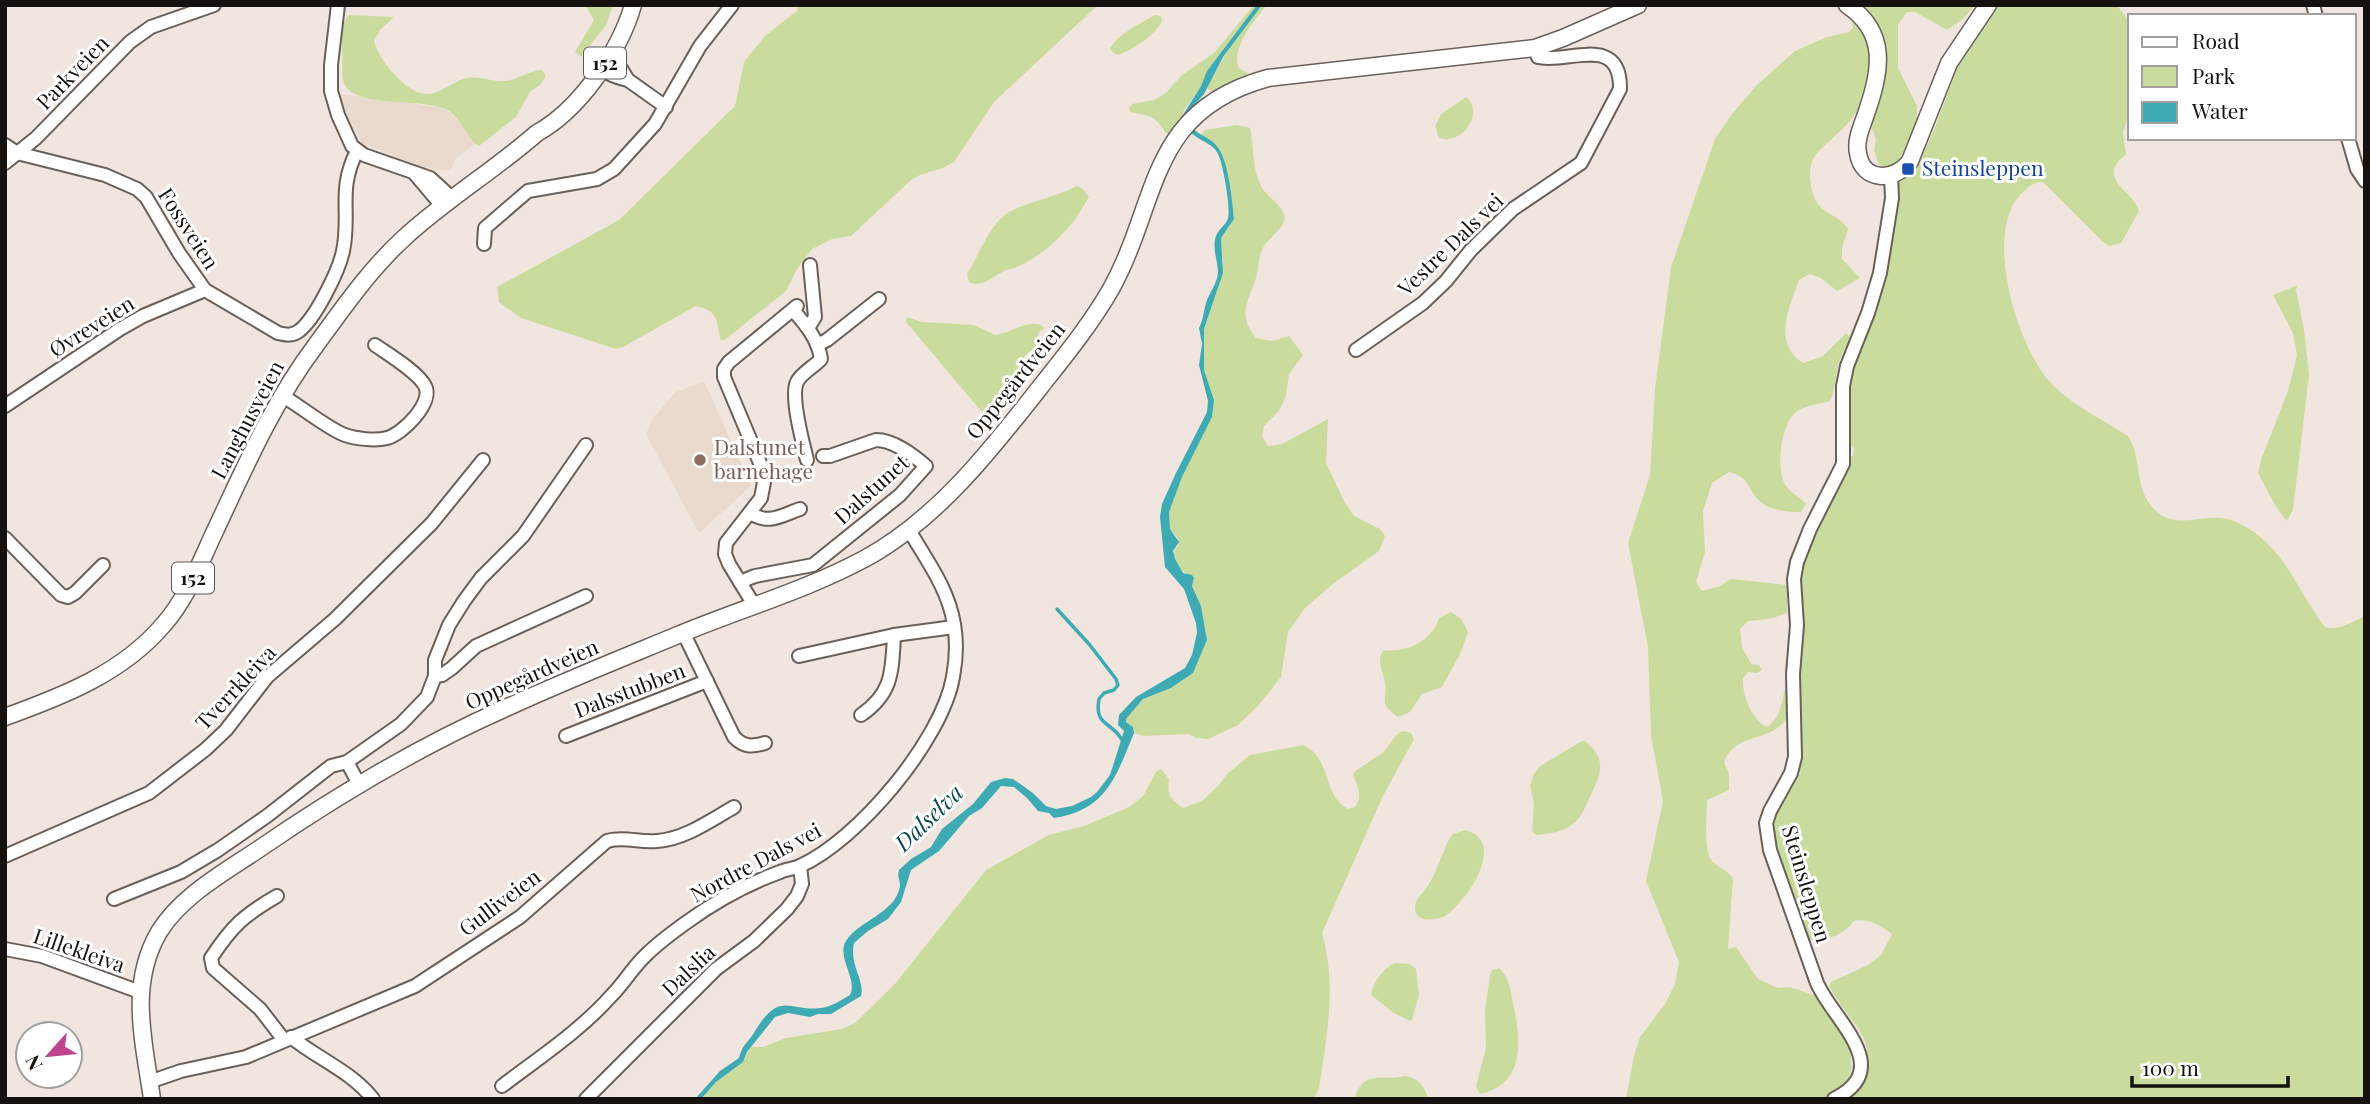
<svg xmlns="http://www.w3.org/2000/svg" width="2370" height="1104" viewBox="0 0 2370 1104" font-family="'Playfair Display',serif">
  <rect width="100%" height="100%" fill="#f1e6df"/>
  <g fill="#ead9cd">
    <path d="M340,94L440,107L452,114L476,143L454,160V165L450,170H439L415,165L362,143L345,111Z"/>
    <path d="M704,381L751,486L699,533L646,434L653,418L676,392Z"/>
  </g>
  <g fill="#cadc9d">
    <path d="M585,5H613L606,25L581,57L575,52L594,20Z"/>
    <path d="M796,5H1098L994,102L954,162L943,168L920,175L911,180L851,236L832,239L812,249L797,269L786,291L726,339L721,341C716,320 720,312 696,306L623,347L616,349L521,318L499,302L497,287L619,220L735,106L744,62L765,36L798,10Z"/>
    <path d="M1254,5H1257L1207,71L1201,86L1183,112V124L1170,133H1166C1153,115 1154,117 1130,112L1129,108L1132,104L1154,100L1166,93L1182,75L1214,53Z"/>
    <path d="M1262,5H1267C1254,20 1231,48 1239,68L1249,74L1231,81L1213,93L1207,88L1226,53Z"/>
    <path d="M1861,5H1975L1963,19L1947,30L1915,12H1907L1898,24V68L1917,106V124L1899,160L1891,169L1879,165L1874,150L1876,140L1870,122L1885,82L1886,57L1876,23Z"/>
    <path d="M1996,5H2117L2130,23V112L2123,132L2126,154C2094,180 2135,191 2139,211L2121,243L2109,246L2103,242L2043,182C2033,181 2027,188 2020,195C1985,234 2015,333 2042,372C2062,401 2099,417 2128,436C2143,459 2133,489 2155,510C2177,533 2210,509 2236,522C2285,544 2295,589 2325,627C2337,632 2353,621 2365,616V1099H1849C1887,1037 1857,1037 1829,986L1831,982L1868,965L1881,955L1892,934C1880,925 1868,918 1854,921C1842,936 1828,940 1809,940C1798,921 1765,835 1771,817C1777,801 1790,785 1801,773L1798,767L1799,570L1848,457L1853,456L1854,448L1848,442L1847,381L1886,263L1898,186L1902,177L1909,176L1920,161L1934,130L1953,79L1959,54Z"/>
    <path d="M349,15L394,17L380,30L374,41C379,61 411,101 434,93C445,90 457,79 468,78C479,76 492,82 506,81C518,79 529,71 542,70L546,76L541,84L530,92L516,117L479,146C466,137 461,118 447,110C426,97 353,109 344,83C341,74 343,60 342,51C342,40 340,23 349,15Z"/>
    <path d="M1155,15L1161,16L1162,22C1152,37 1134,49 1118,55L1112,52L1110,48C1122,31 1138,25 1155,15Z"/>
    <path d="M1852,22H1856C1879,49 1871,95 1849,122C1839,134 1825,143 1815,156C1807,168 1810,185 1814,197C1821,215 1838,213 1848,229L1842,248V259L1860,278L1837,291L1821,278L1810,274L1799,280C1789,308 1772,343 1803,363L1823,356L1845,334H1848L1850,340C1845,348 1840,357 1838,367C1835,379 1835,389 1830,401C1820,404 1801,406 1794,414C1781,427 1775,470 1786,486C1791,493 1801,498 1806,504L1801,512C1789,512 1772,511 1762,503C1746,491 1753,478 1729,472L1712,483L1703,511L1705,552L1696,582L1702,591L1718,587L1731,579L1787,585V613L1770,619L1748,621L1740,629L1742,647L1751,664L1759,665L1762,670L1757,673L1748,672L1743,678C1742,694 1751,720 1767,727C1781,716 1781,705 1785,689H1788L1789,715C1772,745 1737,730 1724,762L1729,774V790L1707,800C1707,815 1703,851 1712,861C1718,868 1725,868 1733,878L1728,949L1736,947L1758,979L1778,988L1790,987L1817,996L1842,1034L1851,1052V1070L1846,1087L1826,1099H1626L1634,1056L1640,1037L1665,1004L1675,984L1679,962L1646,881L1663,801L1651,736L1648,647L1628,543L1650,475L1655,389L1671,267L1715,139L1732,114L1757,85L1795,51L1827,37L1849,32L1853,28Z"/>
    <path d="M1466,97C1486,113 1461,146 1439,138L1435,126L1441,114Z"/>
    <path d="M1237,125L1250,128C1254,146 1252,169 1261,186C1266,197 1288,208 1284,221C1281,231 1269,238 1264,246C1258,256 1259,267 1256,278C1248,303 1237,314 1256,338L1272,341L1289,336L1303,355L1289,374L1286,396L1279,411L1264,426L1262,436L1268,446L1282,444L1328,419L1326,463L1345,503L1354,516L1380,529L1385,536L1379,551L1334,583L1305,608L1288,632L1281,677L1257,707L1238,725L1208,739L1197,738L1188,734L1144,736L1134,733L1133,727L1125,720L1143,699L1171,688L1193,673L1207,640L1201,606L1192,586L1194,578C1182,572 1177,566 1173,554L1178,545L1177,537L1170,529L1169,511L1182,477L1212,417L1214,400L1204,370V329L1219,285L1223,263L1221,238L1230,226L1233,217C1228,189 1231,148 1200,136L1205,130Z"/>
    <path d="M1077,186L1083,189L1089,197C1073,226 1051,251 1019,266C1015,268 1009,269 1004,271C992,277 982,288 969,282L967,274C979,256 988,227 1006,214C1022,203 1057,197 1077,186Z"/>
    <path d="M2298,285L2296,290L2304,329L2309,375L2293,510L2287,521L2276,507L2258,473L2261,460L2288,391L2297,355L2293,333L2273,295Z"/>
    <path d="M907,317L922,322L974,325L995,335C1011,333 1033,316 1045,328L1039,332L1036,347C1016,360 1021,367 1012,385C1006,397 995,407 987,418L906,322Z"/>
    <path d="M1451,612L1461,619L1468,632L1460,654L1442,687L1422,694L1410,712L1398,717C1377,702 1388,701 1385,682C1383,671 1378,665 1381,654L1384,650C1407,653 1432,641 1439,618Z"/>
    <path d="M1403,731L1411,733L1414,739L1382,798L1322,933C1337,984 1327,1036 1319,1088L1314,1099H701L716,1082L743,1062L751,1047H763L786,1038L842,1029L855,1023L894,985L986,870L1049,835L1084,826L1129,807L1143,796L1156,772L1161,769L1169,779C1167,795 1170,799 1183,808L1202,801L1218,786L1227,774L1250,755L1304,745C1308,748 1314,751 1317,756C1330,773 1327,798 1348,809L1355,807C1363,796 1358,787 1353,775L1355,771L1384,752L1396,735Z"/>
    <path d="M1582,741H1585C1610,761 1599,777 1588,801C1584,809 1581,818 1573,824C1565,831 1546,835 1536,835L1532,831L1534,804L1530,786L1534,774L1540,766Z"/>
    <path d="M1465,830C1509,841 1466,903 1445,916C1435,921 1414,923 1415,907C1415,899 1425,891 1429,884C1437,870 1442,854 1449,839L1453,834Z"/>
    <path d="M1395,963L1410,964L1416,969L1419,995L1412,1020L1410,1021L1394,1013L1371,995C1373,982 1383,968 1395,963Z"/>
    <path d="M1499,968C1509,977 1511,991 1513,1004C1521,1039 1526,1085 1480,1094L1476,1086L1486,1048L1485,1011L1490,975L1492,970Z"/>
    <path d="M1405,1076C1417,1077 1426,1087 1428,1099H1355C1361,1069 1384,1081 1405,1076Z"/>
  </g>
  <path fill="#3eaab3" d="M1257,5H1262L1223,57L1204,94L1186,115C1190,136 1210,134 1219,149C1229,165 1232,200 1234,219L1221,238L1223,273L1204,329V370L1214,400L1212,417L1182,477L1169,512L1170,529L1179,542L1173,551L1175,559L1183,573L1192,575L1194,578L1192,586L1201,606L1207,640L1193,673L1171,688L1143,699L1126,719V722L1133,727L1134,733C1116,776 1107,810 1054,818L1049,813L1038,811L1027,798L1014,787L1001,786L982,808L969,816L939,851L911,870L901,902L888,919L868,931L854,943C849,965 865,980 861,996L831,1014H818L810,1017L788,1013L775,1017L747,1052L743,1062L716,1082L701,1099H695L720,1071L739,1058C744,1041 747,1045 755,1031C782,987 790,1015 826,1007C834,1005 843,999 850,995C858,979 836,957 846,941C858,921 896,913 900,886C900,880 897,876 899,870L911,859L931,847L942,829L973,804L991,782L1005,778L1013,779L1033,793L1046,806L1056,809L1072,806L1091,797L1097,792L1110,775L1124,731L1118,725L1119,715L1136,697L1185,668L1192,655L1197,633L1196,623L1184,589L1165,567L1160,517L1162,504L1176,473L1207,412L1208,401L1199,365L1202,344L1199,328C1204,318 1203,313 1206,303C1209,293 1217,284 1218,273C1218,262 1213,251 1215,240C1216,230 1226,226 1228,218C1231,209 1223,163 1218,154C1212,140 1188,140 1181,118L1201,86L1207,71Z"/>
  <g fill="none" stroke-linecap="round" stroke-linejoin="round">
    <path stroke="#3eaab3" stroke-width="3.5" d="M1057,609L1089,644L1116,679L1118,685L1114,690L1104,693L1099,699C1094,727 1112,721 1122,740"/>
    <g stroke="#69605a" stroke-width="16">
      <g id="minor">
        <path d="M338,5L331,65V91L338,115L352,146L364,155L430,178L453,199"/>
        <path d="M2313,5L2316,16"/>
        <path d="M628,80C611,76 604,74 598,57H609L618,64L628,80L666,107"/>
        <path d="M2348,138L2357,169L2365,181"/>
        <path d="M5,145L17,153L105,175L137,189L146,197L179,253L205,290L278,333C286,335 292,336 299,331C315,319 339,271 343,251C351,213 337,190 357,151"/>
        <path d="M5,163L36,138L130,42L151,27L214,5"/>
        <path d="M415,174L443,207"/>
        <path d="M484,244L485,228L528,191L597,179L614,169L655,124L700,46L732,5"/>
        <path d="M793,310C806,325 818,339 821,359C814,367 801,373 797,382C790,397 803,443 807,460"/>
        <path d="M808,328L815,317L810,265"/>
        <path d="M817,345L827,340L879,299"/>
        <path d="M1356,350L1423,303L1446,281L1471,250L1513,209L1581,163L1620,89C1621,33 1567,64 1538,57L1535,48"/>
        <path d="M281,395C299,405 328,429 345,435C356,439 376,441 387,438C403,434 434,402 425,386C418,372 388,354 375,345"/>
        <path d="M5,406L120,329L143,316L205,290"/>
        <path d="M750,513C769,525 780,516 800,509"/>
        <path d="M5,538L61,595L68,597L75,593L103,565"/>
        <path d="M740,582L755,576L813,565L900,495L926,466C913,455 894,440 876,440L830,456H823"/>
        <path d="M754,605L729,564L725,554L726,543L761,498L764,482L760,463L724,377V369L729,362L797,306"/>
        <path d="M683,632L734,737C744,747 751,747 765,743"/>
        <path d="M799,656L894,635L954,627"/>
        <path d="M435,676L442,675L452,668L476,646L586,596"/>
        <path d="M861,715C893,693 892,671 894,635"/>
        <path d="M566,736L707,681"/>
        <path d="M360,786L347,762L401,724L427,697L435,676V660L449,625L464,601L481,578L523,536L586,445"/>
        <path d="M5,856L149,793L206,749L226,730L267,677L335,619L432,523L483,460"/>
        <path d="M277,896C244,915 232,926 211,958L213,968L260,1009L284,1040"/>
        <path d="M114,899L181,872L218,850L267,816L331,766L347,762"/>
        <path d="M5,949L42,956L140,992"/>
        <path d="M291,1037C318,1059 351,1071 373,1099"/>
        <path d="M149,1082L181,1071L246,1057L415,986L520,917L607,841C625,836 640,843 657,841C685,839 711,820 734,807"/>
        <path d="M502,1086C540,1057 580,1031 612,995C624,983 633,967 646,955C658,943 673,932 687,922C716,901 747,884 780,872C786,869 794,869 800,866C858,840 942,740 953,677C956,661 957,641 954,624C948,588 927,561 909,530"/>
        <path d="M586,1099L716,969L754,941L787,909L797,896L802,884L800,866"/>
        <path d="M1834,1099C1897,1068 1832,1019 1817,983L1770,850L1766,823L1770,811L1791,773L1795,757L1793,674L1797,625L1794,579L1797,562L1810,529L1843,464V386L1847,366L1868,313L1880,273L1892,198L1891,176"/>
      </g>
    </g>
    <g stroke="#69605a" stroke-width="19">
      <g id="major">
        <path d="M1847,5C1888,32 1881,71 1867,111C1863,124 1855,139 1858,153C1862,182 1895,182 1910,161L1949,63L1988,5"/>
        <path d="M5,717C63,696 123,673 164,624C187,598 200,563 215,531C245,467 273,402 316,345C343,308 370,269 404,238C445,200 495,170 537,133C579,110 620,51 633,5"/>
        <path d="M152,1099C144,1042 128,985 159,932C181,896 225,872 259,849C336,796 420,746 506,708C562,682 620,659 678,635C740,609 807,590 866,558C939,518 994,446 1045,381C1068,352 1092,322 1111,289C1160,200 1147,111 1268,78L1535,48L1563,38L1638,5"/>
      </g>
    </g>
    <use href="#minor" stroke="#fff" stroke-width="12"/>
    <use href="#major" stroke="#fff" stroke-width="16"/>
  </g>
  <rect fill="#1a4fb4" stroke="#fff" stroke-width="2.5" x="1901" y="162" width="14" height="14" rx="3.5"/>
  <circle fill="#8d6e63" stroke="#fff" stroke-width="2.5" cx="700" cy="460" r="7"/>
  <g text-anchor="middle" stroke-width="6" stroke-linejoin="round" paint-order="stroke">
    <g fill="#fff" stroke="#5a5856" stroke-width="2">
      <rect x="584" y="47.5" width="42" height="31" rx="5"/>
      <rect x="172" y="562.5" width="42" height="31" rx="5"/>
    </g>
    <g font-size="19" font-weight="bold" fill="#14110e">
      <text x="605" y="70">152</text>
      <text x="193" y="585">152</text>
    </g>
    <g font-size="21" fill="#14110e" stroke="#fff">
      <text transform="translate(73 73) rotate(-46)" y="7">Parkveien</text>
      <text transform="translate(188 229) rotate(57)" y="7">Fossveien</text>
      <text transform="translate(1451 245) rotate(-44)" y="7">Vestre Dals vei</text>
      <text transform="translate(92 327) rotate(-32)" y="7">Øvreveien</text>
      <text transform="translate(1016 381) rotate(-51)" y="7">Oppegårdveien</text>
      <text transform="translate(248 420) rotate(-62)" y="7">Langhusveien</text>
      <text transform="translate(872 490) rotate(-42)" y="7">Dalstunet</text>
      <text transform="translate(532 675) rotate(-24)" y="7">Oppegårdveien</text>
      <text transform="translate(236 688) rotate(-47)" y="7">Tverrkleiva</text>
      <text transform="translate(630 691) rotate(-21)" y="7">Dalsstubben</text>
      <text transform="translate(756 863) rotate(-28)" y="7">Nordre Dals vei</text>
      <text transform="translate(1806 884) rotate(73)" y="7">Steinsleppen</text>
      <text transform="translate(500 903) rotate(-37)" y="7">Gulliveien</text>
      <text transform="translate(79 951) rotate(19)" y="7">Lillekleiva</text>
      <text transform="translate(689 971) rotate(-43)" y="7">Dalslia</text>
    </g>
    <g font-size="21" fill="#164399" stroke="#fff" text-anchor="start">
      <text x="1922" y="176">Steinsleppen</text>
    </g>
    <g font-size="21" fill="#785e54" stroke="#fff" text-anchor="start">
      <text x="714" y="455">Dalstunet<tspan x="714" dy="24">barnehage</tspan></text>
    </g>
    <g font-size="23" font-style="italic" fill="#06494e" stroke="#fff">
      <text transform="translate(929 818) rotate(-44)" y="8">Dalselva</text>
    </g>
  </g>
  <rect width="2370" height="1104" fill="none" stroke="#14110e" stroke-width="14"/>
  <rect x="2128" y="14" width="228" height="126" fill="#ffffff" stroke="#a1a09f" stroke-width="2"/>
  <rect x="2142" y="37" width="35" height="10" fill="#ffffff" stroke="#a1a09f" stroke-width="2"/>
  <text x="2192" y="49" font-size="21" fill="#14110e">Road</text>
  <rect x="2142" y="66" width="35" height="21" fill="#cadc9d" stroke="#a1a09f" stroke-width="2"/>
  <text x="2192" y="84" font-size="21" fill="#14110e">Park</text>
  <rect x="2142" y="102" width="35" height="21" fill="#3eaab3" stroke="#a1a09f" stroke-width="2"/>
  <text x="2192" y="119" font-size="21" fill="#14110e">Water</text>
  <g transform="translate(49 1055) rotate(243)"><circle r="33" fill="#ffffff" stroke="#a1a09f" stroke-width="2"/>
  <path d="M0-5L12 26L0 18L-12 26Z" fill="#c1428d"/>
  <text y="-10" font-size="19" font-weight="bold" text-anchor="middle" fill="#14110e">N</text>
  </g>
  <path d="M2132 1076v10h156v-10" fill="none" stroke="#14110e" stroke-width="3.5"/>
  <text x="2142" y="1076" font-size="21" fill="#14110e" stroke="#ffffff" stroke-width="5" paint-order="stroke">100 m</text>
</svg>
